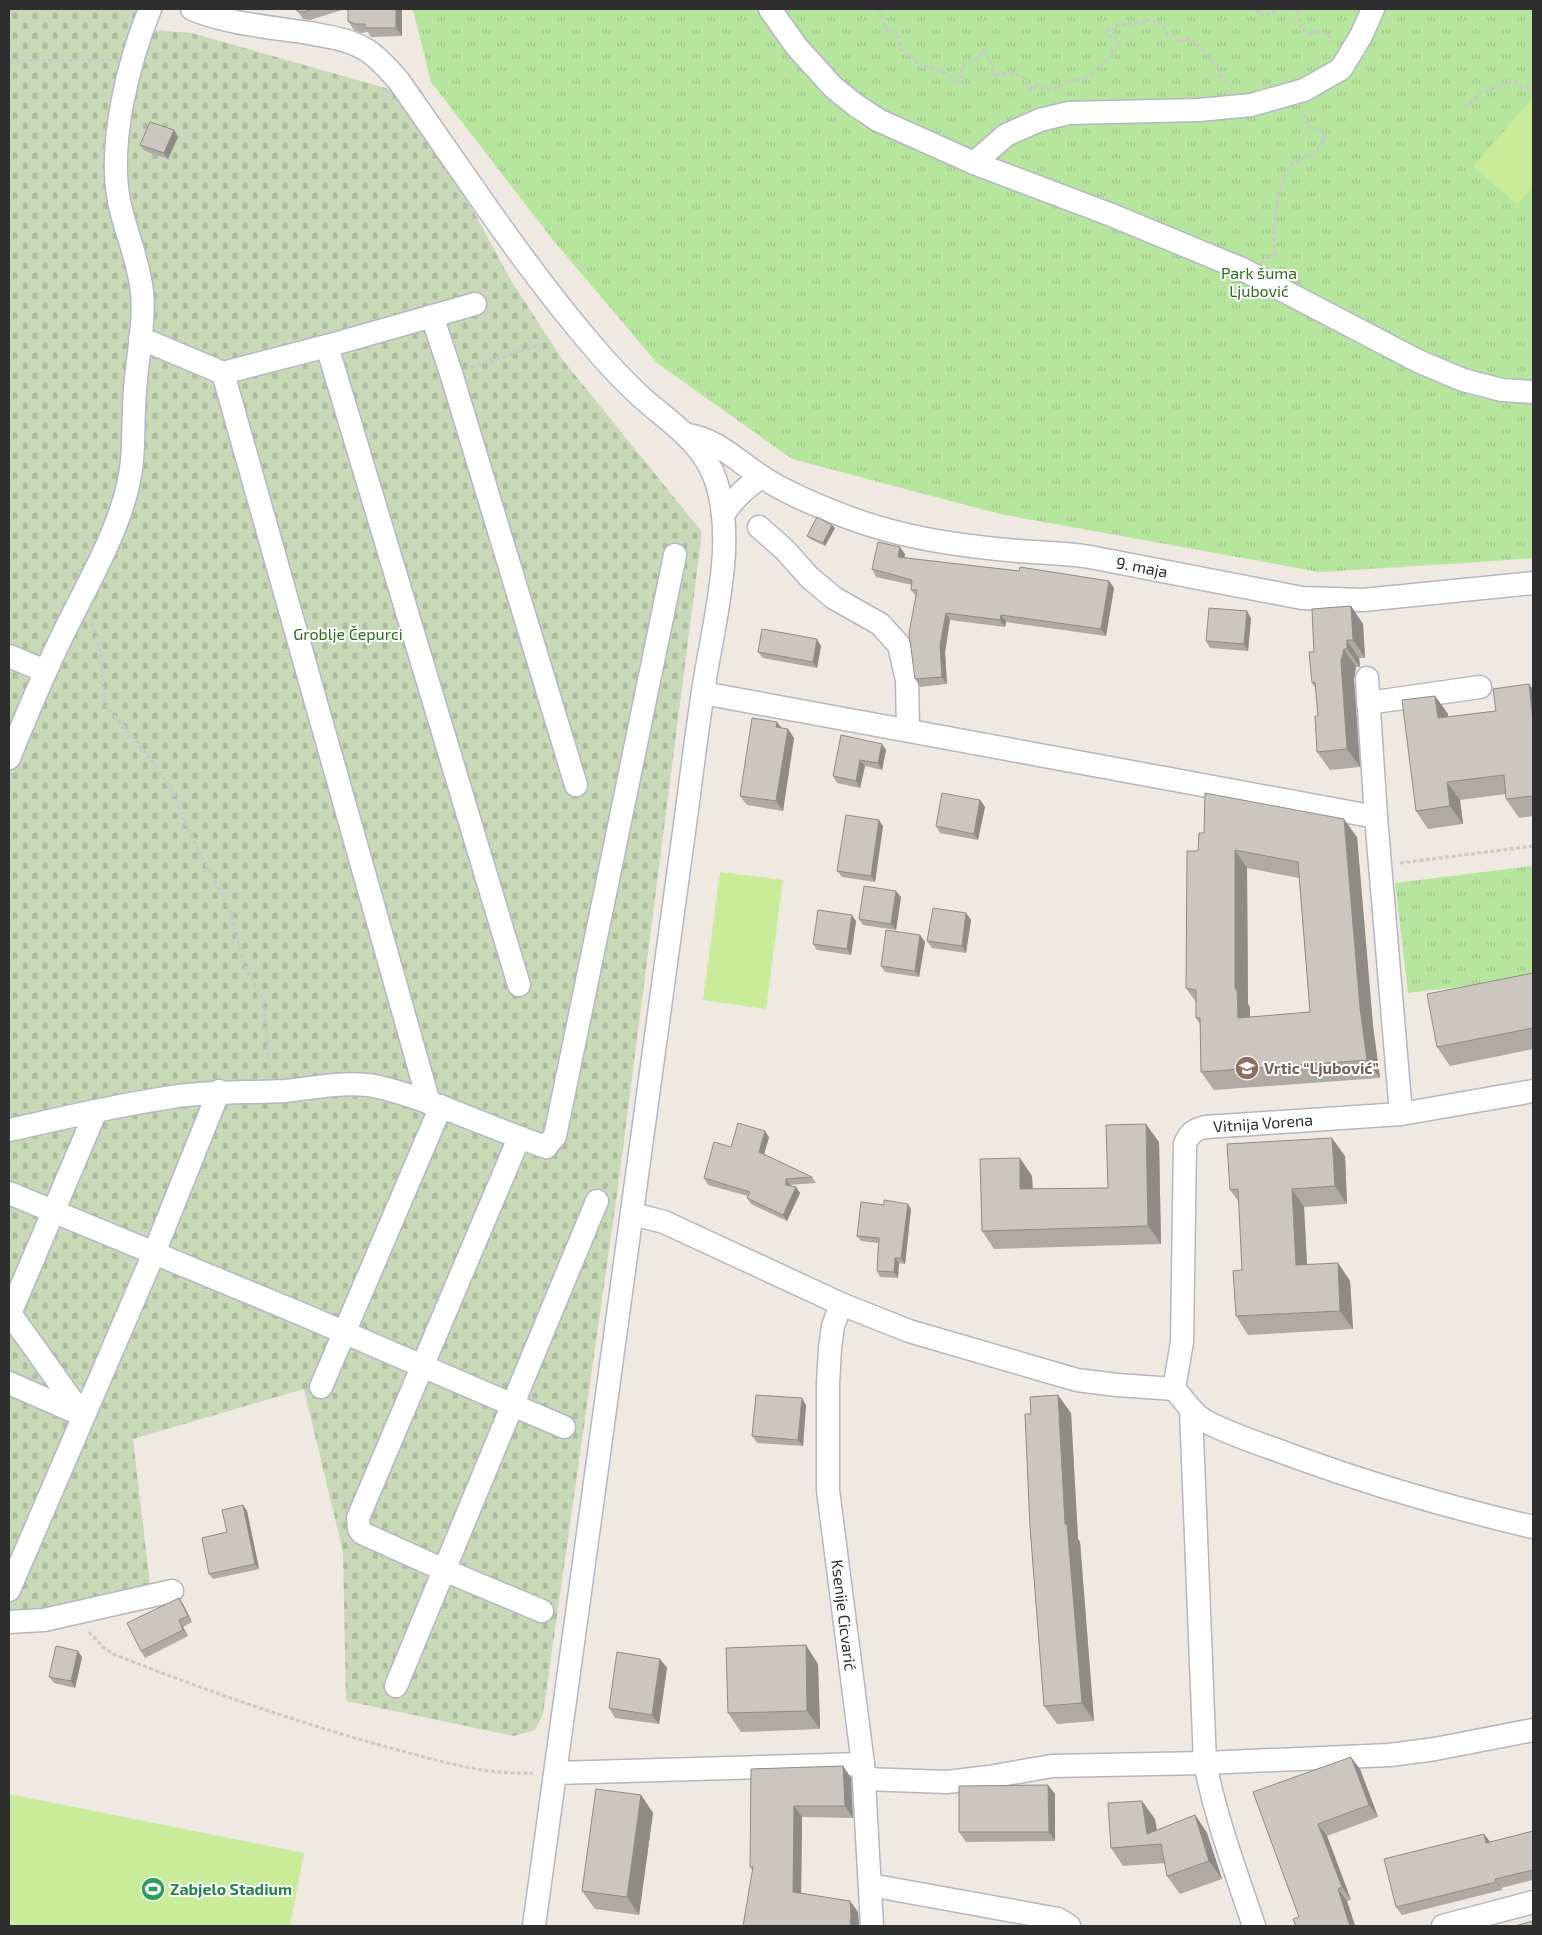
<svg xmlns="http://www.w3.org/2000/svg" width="1542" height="1935" viewBox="0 0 1542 1935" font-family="'Exo 2',sans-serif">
  <defs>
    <pattern id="cemetery-stones" width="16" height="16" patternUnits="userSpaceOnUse" patternTransform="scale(1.25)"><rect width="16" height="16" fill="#c8d9b8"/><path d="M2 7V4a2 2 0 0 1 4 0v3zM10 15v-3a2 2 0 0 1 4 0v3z" fill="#acbb9e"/></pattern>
    <pattern id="park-tufts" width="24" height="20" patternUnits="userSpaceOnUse" patternTransform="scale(1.25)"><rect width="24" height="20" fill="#b6e59e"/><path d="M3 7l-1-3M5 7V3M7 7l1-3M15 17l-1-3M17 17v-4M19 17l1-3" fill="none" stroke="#9dc588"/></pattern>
  </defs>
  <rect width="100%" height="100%" fill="#efe9e1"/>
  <path fill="url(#cemetery-stones)" d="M9,9H156V30L192,33L396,91L460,186L510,279L562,359L702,532L618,1187L543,1714L535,1730L514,1736L346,1701L343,1552L304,1389L133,1439L150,1585L86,1600L21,1613L9,1614Z"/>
  <g fill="url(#park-tufts)">
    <path d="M413,9H1533V558L1480,562L1320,572L1000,514L792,459L657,363L553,240L431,82Z"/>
    <path d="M1533,866V978L1408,993L1395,883Z"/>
  </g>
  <g fill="#c9ec9a">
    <path d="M1533,98V187L1517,205L1473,166Z"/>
    <path d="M720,872L783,880L766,1009L703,1000Z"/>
    <path d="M9,1794L304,1853L290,1926H9Z"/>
  </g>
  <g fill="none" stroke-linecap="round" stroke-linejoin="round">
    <g stroke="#b4b7c1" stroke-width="25">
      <g id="minor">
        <path d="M192,9C228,24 271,27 309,33C329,37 350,39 368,51C380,59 389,70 398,80C461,169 521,262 591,344C606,362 622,379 639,395C666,420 698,438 713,473C738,534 715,616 705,679C696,734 690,790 682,846C634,1206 583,1566 534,1926"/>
        <path d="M770,9L796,46L833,87L854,104L878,120L974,163L1109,214L1242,269L1418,361L1463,380L1502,390L1533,392"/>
        <path d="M974,163L1006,135L1040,120L1069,113L1199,110L1251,105L1304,90L1341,69L1361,36L1373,9"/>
        <path d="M432,316L451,373L576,785"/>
        <path d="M140,338L223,373L327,346L475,304"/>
        <path d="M327,346L519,985"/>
        <path d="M223,373L429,1103"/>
        <path d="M687,435C717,439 737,461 762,477C788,494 818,506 847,517C902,538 960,546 1018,551C1042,553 1066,553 1090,557L1302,598L1333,599L1363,600L1533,583"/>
        <path d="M723,515C734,498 745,487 762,477"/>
        <path d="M759,527L785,550L809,577L834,598L880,624L899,645L907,680L908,730"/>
        <path d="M9,656L45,671"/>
        <path d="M1367,678L1376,817L1401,1114"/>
        <path d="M703,693L1376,817"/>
        <path d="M1368,703L1480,687"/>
        <path d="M9,758C26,716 44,673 64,632C89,581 127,518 132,461C134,437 133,414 135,390C137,359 145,323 142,292C139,261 125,231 119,201C108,143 128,63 150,9"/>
        <path d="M9,1130C63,1118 117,1105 172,1097C209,1091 247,1093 285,1091C313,1088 351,1080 379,1087C436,1101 490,1128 546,1147L555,1136L675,555"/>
        <path d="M519,1138L358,1518L359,1529L362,1533L444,1570L542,1611"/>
        <path d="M9,1193L299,1313L564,1427"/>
        <path d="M633,1214L664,1222L841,1304L909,1331L1077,1380L1117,1385L1174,1389C1184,1399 1192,1414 1205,1421C1233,1436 1264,1445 1293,1456C1372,1485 1452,1508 1533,1527"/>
        <path d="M841,1304L833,1326L830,1348L828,1384V1490L863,1764L872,1926"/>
        <path d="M9,1312L83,1416"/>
        <path d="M9,1316L96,1111"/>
        <path d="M9,1383L82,1415"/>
        <path d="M321,1387L441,1106"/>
        <path d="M1174,1389L1182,1342L1185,1144C1189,1134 1194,1129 1206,1127L1401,1114L1533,1091"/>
        <path d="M1191,1410L1205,1763C1216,1819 1236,1872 1254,1926"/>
        <path d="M9,1590L154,1253L219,1091"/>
        <path d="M9,1622L44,1620L172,1591"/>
        <path d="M396,1686L597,1201"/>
        <path d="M556,1773L863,1764"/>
        <path d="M864,1779L947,1782L989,1777L1052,1766L1205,1763L1390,1755L1435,1749L1533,1730"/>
        <path d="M870,1885L1058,1919L1069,1926"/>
        <path d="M1443,1926L1533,1902"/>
      </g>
    </g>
    <g stroke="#c9c9c9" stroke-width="3" stroke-dasharray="4 2.5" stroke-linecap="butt">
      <path d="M879,9L887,32L896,30C898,37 899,49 905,53C914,59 913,56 919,67C933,63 947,75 958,83L962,82V68L965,64C972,61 981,59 983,50L988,57L995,77L1002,73L1021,75L1032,91L1036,84C1052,95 1053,88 1069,81C1074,79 1083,81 1088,77C1097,71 1104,62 1112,56V52L1121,45L1117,39L1104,34V32L1110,28L1113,31L1117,26L1144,22V20C1154,19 1165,24 1168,35L1174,36L1181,43L1184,39L1193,40L1217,65L1221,76L1230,86"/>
      <path d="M1256,9L1259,14H1273L1276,9"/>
      <path d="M1292,9L1298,11L1301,29L1313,35V30L1328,35L1331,43"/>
      <path d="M9,61L111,60"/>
      <path d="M1465,108L1480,93L1511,81L1516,82L1520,87L1533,86"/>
      <path d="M1265,256H1276C1270,239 1278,184 1288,169C1295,160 1308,157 1317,150C1320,147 1323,141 1325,137L1319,128H1309L1303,111"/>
      <path d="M471,367L542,344"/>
      <path d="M92,623L101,654L104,703L151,759L174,794L189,832L229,908L246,969L263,999L270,1071"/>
      <path d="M1400,863L1533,846"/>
      <path d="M89,1632L103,1647L113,1654C207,1691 301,1724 398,1750C442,1762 487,1775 533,1773"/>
    </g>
    <use href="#minor" stroke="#fff" stroke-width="22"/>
  </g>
  <g fill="#afaba4" fill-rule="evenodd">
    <path d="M296,9H345L310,20L303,19Z"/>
    <path d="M402,9V36L371,37L368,32L361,33L354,30L348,21Z"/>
    <path d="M178,137L168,159L145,151L140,145Z"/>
    <path d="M835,528L825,546L810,539L807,536Z"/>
    <path d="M905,554L904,558L1109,581L1114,588L1106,636L1006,622L1005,627L950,620L945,652L947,684L920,687L915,679L916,596L911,590L912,585L876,577L872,569Z"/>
    <path d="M1351,606L1363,624L1365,658H1359L1360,667H1356L1354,679L1360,767L1330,770L1317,752L1318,716L1316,689L1312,683L1314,652Z"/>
    <path d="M1251,618L1248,651L1210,648L1206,641Z"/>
    <path d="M821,646L817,668L763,658L758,652Z"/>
    <path d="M1529,684L1533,690V816L1519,818L1506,799V794L1460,800L1463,824L1428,829L1416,811L1435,696L1448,714V717L1496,711Z"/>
    <path d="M781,728L794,738L783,811L747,805L740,796Z"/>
    <path d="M841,735L886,750L882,770L865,766L860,788L837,783L833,776Z"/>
    <path d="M980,800L985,807L978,840L940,833L936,826Z"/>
    <path d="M883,826L875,882L842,877L837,871Z"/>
    <path d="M1357,837L1373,1026L1380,1078L1214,1090L1201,1072L1200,1024L1196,1018V1002L1186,988L1198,851ZM1247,868L1299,878L1310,1012L1250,1017V1007L1248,1004Z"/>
    <path d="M901,897L896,930L863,925L859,919Z"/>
    <path d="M966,913L971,920L966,953L932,948L927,941Z"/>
    <path d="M856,921L851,955L817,950L813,944Z"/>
    <path d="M920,935L925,942L919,977L885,972L881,966Z"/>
    <path d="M1533,973V1049L1450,1066L1437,1047Z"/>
    <path d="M769,1137L764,1154L812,1177L816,1183L790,1185L796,1187L800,1193L787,1221L751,1204L747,1198L748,1196L708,1185L704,1178L731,1147Z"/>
    <path d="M1159,1142L1161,1244L994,1249L982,1231L1032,1176L1033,1189L1108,1188Z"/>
    <path d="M1345,1156L1347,1204L1304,1207L1307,1265L1338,1263L1350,1281L1353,1329L1248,1335L1236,1316L1242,1270L1239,1202L1230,1190Z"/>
    <path d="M911,1209L905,1264L899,1263L898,1278L880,1277L877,1271L878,1243L861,1241L857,1236Z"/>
    <path d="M806,1405L803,1446L757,1443L752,1436Z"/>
    <path d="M1071,1413L1078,1539L1080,1542L1094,1721L1057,1724L1044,1706Z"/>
    <path d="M243,1505L247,1511L259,1569L213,1579L209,1574L227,1532Z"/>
    <path d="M183,1604L192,1622L183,1627L188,1636L145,1658L141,1651Z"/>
    <path d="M82,1657L75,1688L54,1683L49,1677Z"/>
    <path d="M660,1659L667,1668L659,1724L615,1718L609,1708Z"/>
    <path d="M818,1664L820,1729L741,1732L728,1713Z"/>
    <path d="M843,1766L851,1778L853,1818L802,1817L801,1893L850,1901L858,1912L859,1926H743L753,1871L750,1867L751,1769Z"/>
    <path d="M1360,1769L1378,1817L1327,1836L1351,1900L1347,1901L1355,1926H1296L1299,1917L1253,1792Z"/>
    <path d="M1048,1785L1055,1794V1841L966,1842L959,1832Z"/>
    <path d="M641,1795L653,1813L639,1915L595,1909L582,1891Z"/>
    <path d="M1195,1815L1207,1833L1222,1879L1180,1894L1167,1876L1165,1863L1123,1866L1111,1848L1155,1819L1157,1830Z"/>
    <path d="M1533,1831V1880L1501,1888L1502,1890L1402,1915L1396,1907L1484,1834L1490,1842Z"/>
  </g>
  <g fill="#8e8b86">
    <path d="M396,9H402V36L396,28Z"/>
    <path d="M174,130L178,137L168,159L164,153Z"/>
    <path d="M832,525L835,528L825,546L823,543Z"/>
    <path d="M900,547L905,554L903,564L898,557Z"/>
    <path d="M1109,581L1114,588L1106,636L1101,629Z"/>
    <path d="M1351,606L1363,624L1365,658L1353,640Z"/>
    <path d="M1247,611L1251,618L1248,651L1244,644Z"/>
    <path d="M946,613L950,620L945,652L947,684L942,677L940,645Z"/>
    <path d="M1001,615L1006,622L1005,627L1000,620Z"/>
    <path d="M817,639L821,646L817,668L813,662Z"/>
    <path d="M1347,640L1359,658L1360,667L1347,649Z"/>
    <path d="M1344,649L1356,667L1354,679L1360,767L1347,749L1341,661Z"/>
    <path d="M1529,684L1533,690V720Z"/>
    <path d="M1435,696L1448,714L1450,736L1438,718Z"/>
    <path d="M777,722L784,731L776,727Z"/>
    <path d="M788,729L794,738L783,811L776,801Z"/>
    <path d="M882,744L886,750L882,770L878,763Z"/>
    <path d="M860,760L865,766L860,788L856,781Z"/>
    <path d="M1447,782L1460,800L1463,824L1450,806Z"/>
    <path d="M980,800L985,807L978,840L974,834Z"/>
    <path d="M1344,819L1357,837L1373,1026L1380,1078L1367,1060L1360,1008Z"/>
    <path d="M879,820L883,826L875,882L871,876Z"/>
    <path d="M1235,850L1247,868L1248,1004L1250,1007V1036L1238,1018L1235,989Z"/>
    <path d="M896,891L901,897L896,930L891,924Z"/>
    <path d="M966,913L971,920L966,953L962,946Z"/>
    <path d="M852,915L856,921L851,955L847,949Z"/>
    <path d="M920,935L925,942L919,977L915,971Z"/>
    <path d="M1146,1124L1159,1142L1161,1244L1148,1226Z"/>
    <path d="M765,1131L769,1137L763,1158L759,1152Z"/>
    <path d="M1332,1138L1345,1156L1347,1204L1335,1186Z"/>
    <path d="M1020,1158L1032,1176L1033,1208L1020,1189Z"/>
    <path d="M786,1179L790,1185V1192L786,1185Z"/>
    <path d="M796,1187L800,1193L787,1221L783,1215Z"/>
    <path d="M1292,1189L1304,1207L1308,1284L1296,1265Z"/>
    <path d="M908,1204L911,1209L905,1264L901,1258Z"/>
    <path d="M895,1258L899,1263L898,1278L894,1272Z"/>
    <path d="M1338,1263L1350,1281L1353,1329L1340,1311Z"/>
    <path d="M1058,1395L1071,1413L1078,1539L1080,1542L1094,1721L1082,1703L1065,1524Z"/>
    <path d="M802,1398L806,1405L803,1446L798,1440Z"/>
    <path d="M243,1505L247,1511L259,1569L255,1564Z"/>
    <path d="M179,1598L183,1604L192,1622L188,1616Z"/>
    <path d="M179,1620L183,1627L188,1636L183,1630Z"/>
    <path d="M806,1645L818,1664L820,1729L807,1711Z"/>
    <path d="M78,1651L82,1657L75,1688L71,1681Z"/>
    <path d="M660,1659L667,1668L659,1724L652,1715Z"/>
    <path d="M1351,1757L1360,1769L1378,1817L1369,1805Z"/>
    <path d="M843,1766L851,1778L853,1818L845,1806Z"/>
    <path d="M1048,1785L1055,1794V1841L1049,1832Z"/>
    <path d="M641,1795L653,1813L639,1915L627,1897Z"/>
    <path d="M1142,1801L1155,1819L1159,1844L1147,1834Z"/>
    <path d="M794,1806L802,1817L801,1903L793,1892Z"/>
    <path d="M1195,1815L1207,1833L1222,1879L1209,1861Z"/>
    <path d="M1318,1824L1327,1836L1351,1900L1342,1887Z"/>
    <path d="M1484,1834L1490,1842L1486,1843Z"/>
    <path d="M1495,1879L1501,1888L1502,1890L1496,1882Z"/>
    <path d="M1338,1889L1347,1901L1355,1926H1350Z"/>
    <path d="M850,1901L858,1912L859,1926H850Z"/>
  </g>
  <g fill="#cbc7bf" stroke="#8e8b86" fill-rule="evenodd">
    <path d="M296,9H313L304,12L297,11Z"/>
    <path d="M348,9H396V28H365V24H355L348,21Z"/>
    <path d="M150,122L174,130L164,153L140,145Z"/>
    <path d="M817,517L832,525L823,543L807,536Z"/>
    <path d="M878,542L900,547L898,557L1019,571L1020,567L1109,581L1101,629L1001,615L1000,620L946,613L940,645L942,677L915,679L909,633L917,590H911L912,580L872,569Z"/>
    <path d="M1351,606L1353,640H1347V649H1344L1341,661L1347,749L1317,752L1315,716H1318L1315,682L1312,683L1309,652H1314L1312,609Z"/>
    <path d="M1209,608L1247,611L1244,644L1206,641Z"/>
    <path d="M762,629L817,639L813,662L758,652Z"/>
    <path d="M1529,684L1533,720V796L1506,799L1504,775L1447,782L1450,806L1416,811L1402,700L1435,696L1438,718L1496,711L1493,689Z"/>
    <path d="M752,718L777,722L776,727L788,729L776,801L740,796Z"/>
    <path d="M841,735L882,744L878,763L860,760L856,781L833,776Z"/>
    <path d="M942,793L980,800L974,834L936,826Z"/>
    <path d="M1205,793L1344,819L1360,1008L1367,1060L1201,1072L1200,1018H1196V990L1186,988L1187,851H1198L1199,833H1204ZM1235,850L1298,862L1310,1012L1238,1018L1237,989H1235Z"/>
    <path d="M846,815L879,820L871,876L837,871Z"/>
    <path d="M864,886L896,891L891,924L859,919Z"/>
    <path d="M933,908L966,913L962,946L927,941Z"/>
    <path d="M818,910L852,915L847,949L813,944Z"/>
    <path d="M886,930L920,935L915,971L881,966Z"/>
    <path d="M1533,973V1028L1437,1047L1427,994Z"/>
    <path d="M738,1123L765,1131L759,1152L812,1177L786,1179V1185L796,1187L783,1215L747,1198L750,1192L704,1178L714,1142L731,1147Z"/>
    <path d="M1146,1124L1148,1226L982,1231L980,1159L1020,1158V1189L1108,1188L1106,1125Z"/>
    <path d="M1332,1138L1335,1186L1292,1189L1296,1265L1338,1263L1340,1311L1236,1316L1233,1271L1242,1270L1238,1189L1230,1190L1227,1144Z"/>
    <path d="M884,1200L908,1204L901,1258H895L894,1272L877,1271L879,1238L857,1236L861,1202L884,1205Z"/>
    <path d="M756,1395L802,1398L798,1440L752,1436Z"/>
    <path d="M1058,1395L1065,1524H1067L1082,1703L1044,1706L1030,1527L1025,1414H1031L1030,1397Z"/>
    <path d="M243,1505L255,1564L209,1574L202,1538L227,1532L222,1510Z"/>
    <path d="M179,1598L188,1616L179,1620L183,1630L141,1651L127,1623Z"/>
    <path d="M806,1645L807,1711L728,1713L726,1648Z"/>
    <path d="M56,1646L78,1651L71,1681L49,1677Z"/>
    <path d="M617,1652L660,1659L652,1715L609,1708Z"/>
    <path d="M1351,1757L1369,1805L1318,1824L1342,1887L1338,1889L1350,1926H1296L1293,1919L1299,1917L1253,1792Z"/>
    <path d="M843,1766L845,1806H794L793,1892L850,1901L851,1916L850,1926H743L753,1867H750L751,1769Z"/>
    <path d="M1048,1785L1049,1832H959V1786Z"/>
    <path d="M596,1789L641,1795L627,1897L582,1891Z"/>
    <path d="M1142,1801L1147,1834L1195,1815L1209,1861L1167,1876L1161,1844L1111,1848L1108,1803Z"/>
    <path d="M1533,1831V1870L1495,1879L1496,1882L1396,1907L1384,1859L1484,1834L1486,1843Z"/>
    <path d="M1533,1921V1926H1515Z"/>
  </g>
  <defs>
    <g id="school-disc" transform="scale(1.25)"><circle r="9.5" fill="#8d6e63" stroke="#fff"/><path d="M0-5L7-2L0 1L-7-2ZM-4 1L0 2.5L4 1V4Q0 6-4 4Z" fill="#fff"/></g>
    <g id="stadium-disc" transform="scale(1.25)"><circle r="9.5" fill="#2e9e5b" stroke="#fff"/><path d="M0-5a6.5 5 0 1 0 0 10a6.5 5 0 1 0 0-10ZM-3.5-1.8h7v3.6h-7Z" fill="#fff"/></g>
  </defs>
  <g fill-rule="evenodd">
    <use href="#school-disc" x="1247" y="1068"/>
    <use href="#stadium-disc" x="153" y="1889"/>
  </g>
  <g text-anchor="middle" stroke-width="4" stroke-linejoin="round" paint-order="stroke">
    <g font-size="16" fill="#2c6e1b" stroke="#fff">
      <text x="1259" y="279">Park šuma<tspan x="1259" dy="18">Ljubović</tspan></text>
      <text x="348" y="640">Groblje Čepurci</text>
    </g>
    <g font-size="16" fill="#2e2e2e" stroke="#fff">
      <text transform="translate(1142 567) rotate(11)" y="6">9. maja</text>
      <text transform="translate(1263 1123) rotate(-4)" y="6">Vitnija Vorena</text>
      <text transform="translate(844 1615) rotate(83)" y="6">Ksenije Cicvarić</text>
    </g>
    <g font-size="16" font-weight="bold" fill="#785e54" stroke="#fff" text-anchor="start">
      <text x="1264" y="1074">Vrtic “Ljubović”</text>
    </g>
    <g font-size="16" font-weight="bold" fill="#27864d" stroke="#fff" text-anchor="start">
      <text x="170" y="1895">Zabjelo Stadium</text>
    </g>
  </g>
  <rect width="1542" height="1935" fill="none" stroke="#2e2e2e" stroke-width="20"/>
</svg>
